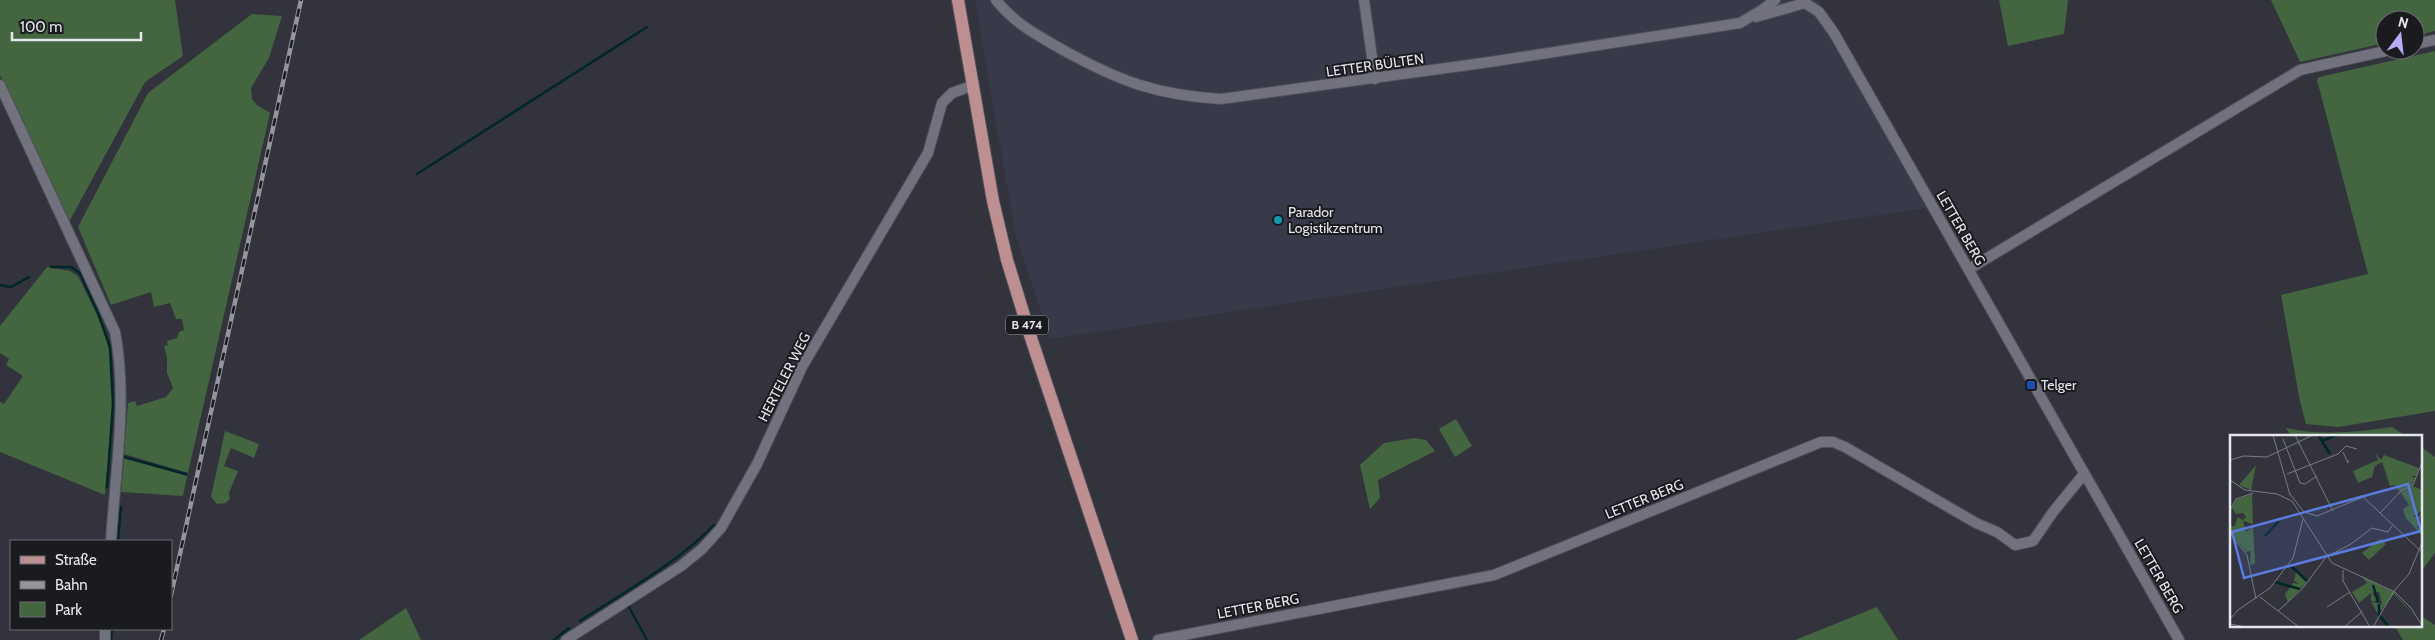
<svg xmlns="http://www.w3.org/2000/svg" width="2435" height="640" viewBox="0 0 2435 640" font-family="Cabin,sans-serif">
  <rect width="100%" height="100%" fill="#32333c"/>
  <path fill="#393a49" d="M975,0H1820L1821,15L1926,208L1050,339L1015,232Z"/>
  <g fill="#436540">
    <path d="M0,0H175L183,56L145,82L69,222L0,75Z"/>
    <path d="M1999,0H2068L2064,34L2008,46Z"/>
    <path d="M2271,0H2435V31L2415,36V20H2385V43L2300,62Z"/>
    <path d="M252,14L282,16L269,58L251,88L252,99L257,105L270,113L188,473L124,454L128,403L135,401L137,406L166,397L173,388L167,373V358L164,346L168,345L167,341L177,338L179,332L184,330L182,319H176L170,303L154,307L151,292L111,305L78,227L148,93Z"/>
    <path d="M2435,51V411L2338,427L2306,424L2300,402L2281,295L2368,274L2317,80L2319,77Z"/>
    <path d="M47,267L70,271L78,276C87,296 100,317 106,338C120,385 108,447 105,495L0,452V402L4,404L23,376L6,365L9,359L0,353V326Z"/>
    <path d="M1456,419L1472,446L1455,457L1439,429Z"/>
    <path d="M2392,427L2406,436H2291L2286,428C2322,436 2357,432 2392,427Z"/>
    <path d="M225,431L259,444L254,458L231,448L224,466L238,471L229,493L230,499L226,503L217,504L211,497Z"/>
    <path d="M1415,438L1426,440L1435,451L1378,480L1380,498L1370,509L1360,465L1384,443Z"/>
    <path d="M2421,447L2435,457V553L2421,572Z"/>
    <path d="M124,458L187,476L183,496L121,492Z"/>
    <path d="M1877,607L1898,640H1795Z"/>
    <path d="M406,608L421,640H359Z"/>
    <path d="M2421,616L2435,625V640H2403L2395,626H2421Z"/>
  </g>
  <g fill="none" stroke-linecap="round" stroke-linejoin="round">
    <g stroke="#002728" stroke-width="2.5">
      <path d="M417,174L647,27"/>
      <path d="M51,267H71L80,273L98,313L110,347L113,404L107,487"/>
      <path d="M0,285L11,287L29,277"/>
      <path d="M124,457L186,474"/>
      <path d="M118,541L121,507"/>
      <path d="M629,607L647,640"/>
      <path d="M580,621C626,591 676,564 714,525"/>
      <path d="M111,640L112,629"/>
      <path d="M554,640L569,628"/>
    </g>
    <g stroke="#4f4f58" stroke-width="12">
      <g id="street">
        <path d="M996,0C1015,24 1037,35 1063,50C1119,81 1156,95 1221,99L1490,62L1740,23L1762,10L1775,0"/>
        <path d="M1364,0L1375,79"/>
        <path d="M1805,3L1819,12L1834,33L2179,640"/>
        <path d="M1756,17L1805,3"/>
        <path d="M2415,44L2435,40"/>
        <path d="M0,85L115,332C128,399 115,474 111,541"/>
        <path d="M1969,269L2300,70L2390,50"/>
        <path d="M105,640V629"/>
        <path d="M566,640L681,566L702,549L721,528L757,464L802,367L928,153L942,103L952,93L974,85"/>
        <path d="M1158,640L1494,575L1821,442H1833L1845,447L1976,523L1997,532L2015,545L2033,541L2053,512L2084,474"/>
      </g>
    </g>
    <g stroke="#4f4f58" stroke-width="14">
      <path id="primary" d="M958,0L993,201L1007,260L1031,338L1132,640"/>
    </g>
    <use href="#street" stroke="#71727d" stroke-width="10"/>
    <use href="#primary" stroke="#be8f91" stroke-width="12"/>
    <g stroke="#95969d" stroke-width="4.5">
      <g id="rail">
        <path d="M171,595L301,0"/>
        <path d="M161,640L164,629"/>
      </g>
    </g>
    <use href="#rail" stroke="#1a1b1f" stroke-width="2.5" stroke-dasharray="8" stroke-linecap="butt"/>
  </g>
  <circle fill="#0f9aa8" stroke="#1a1b1f" stroke-width="2" cx="1278" cy="220" r="5"/>
  <rect fill="#1a4fb4" stroke="#1a1b1f" stroke-width="2" x="2026" y="380" width="10" height="10" rx="2.5"/>
  <g text-anchor="middle" stroke-width="4" stroke-linejoin="round" paint-order="stroke">
    <rect fill="#1a1b1f" stroke="#a9aaaf" stroke-width="1" x="1006" y="315.5" width="42" height="19" rx="4"/>
    <g font-size="12" font-weight="bold" fill="#e6e7ed">
      <text x="1027" y="329">B 474</text>
    </g>
    <g font-size="14" fill="#e6e7ed" stroke="#1a1b1f">
      <text transform="translate(1375 65) rotate(-8)" y="5">LETTER BÜLTEN</text>
      <text transform="translate(1961 228) rotate(60)" y="5">LETTER BERG</text>
      <text transform="translate(784 377) rotate(-63)" y="5">HERTELER WEG</text>
      <text transform="translate(1644 499) rotate(-22)" y="5">LETTER BERG</text>
      <text transform="translate(2159 576) rotate(60)" y="5">LETTER BERG</text>
      <text transform="translate(1258 606) rotate(-11)" y="5">LETTER BERG</text>
    </g>
    <g font-size="14" fill="#e6e7ed" stroke="#1a1b1f" text-anchor="start">
      <text x="1288" y="217">Parador<tspan x="1288" dy="16">Logistikzentrum</tspan></text>
      <text x="2041" y="390">Telger</text>
    </g>
  </g>
  <g transform="translate(2230 435)">
    <rect width="192" height="192" fill="#32333c"/>
    <path d="M145,18L151,25L154,20L189,33L186,41H181L185,43L182,50L170,57L164,50L160,51L152,27L145,31L142,42L128,48L123,36L148,25ZM26,30L21,55L9,50ZM183,51L192,55V76L183,81L188,83L192,77L187,93L192,95V101L176,83L173,74L179,70L171,58ZM22,59L23,89L13,86L16,97L23,92L25,129L20,130L21,116L16,117L0,98V90L4,92L8,82L13,85L16,82L13,78L6,79L2,73L6,65ZM150,104L156,109L139,125L132,118ZM66,136L77,147L58,167L55,159L63,148L69,149L64,146ZM132,142L164,157L188,185L164,159L148,179L141,167L152,169L149,157L142,158L146,163L145,167L141,166V158L129,168L122,157L137,148Z" fill="#436540"/>
    <path fill="none" stroke="#002728" stroke-width="2.5" d="M88,0L92,6L107,0M92,6L100,19M35,101L49,86M60,130L77,146M45,147L70,154M143,150L148,167M149,169V180L159,192"/>
    <path fill="none" stroke="#7a7b83" stroke-width="1" d="M43,0L60,60M65,0L103,76M53,4L70,48L75,49L87,41M113,17L118,28V25M0,25L14,21L37,22L83,0M57,39L108,19L116,11L127,14M0,45L15,55L47,59L62,66L102,128L165,157L181,173L193,192M60,59L74,77L87,81L133,62M131,60L193,118M0,75L6,64L23,58M150,78L170,57L183,50L193,25M0,99L17,120L26,164M113,135V146L140,192M30,162L69,192M97,172L120,157M48,176L73,153L96,122L121,109L142,93L158,97L162,91M0,184L8,175L40,153L63,123L73,84M0,189L16,192M114,192L133,176M143,192L164,156L179,139L193,105"/>
    <path fill="#597cde" fill-opacity="0.15" stroke="#597cde" stroke-width="2.5" d="M178,49L191,96L14,143L2,97Z"/>
    <rect width="192" height="192" fill="none" stroke="#e6e7ed" stroke-width="2.5"/>
  </g>
  <rect x="10" y="540" width="162" height="90" fill="#1a1b1f" stroke="#6c6d71"/>
  <rect x="20" y="556" width="25" height="8" fill="#be8f91" stroke="#6c6d71"/>
  <text x="55" y="565" font-size="15" fill="#e6e7ed">Straße</text>
  <rect x="20" y="581" width="25" height="8" fill="#95969d" stroke="#6c6d71"/>
  <text x="55" y="590" font-size="15" fill="#e6e7ed">Bahn</text>
  <rect x="20" y="602" width="25" height="15" fill="#436540" stroke="#6c6d71"/>
  <text x="55" y="615" font-size="15" fill="#e6e7ed">Park</text>
  <g transform="translate(2400 35) rotate(15)"><circle r="24" fill="#1a1b1f" stroke="#6c6d71"/>
  <path d="M0-4L9 19L0 12L-9 19Z" fill="#b6acf8"/>
  <text y="-8" font-size="14" font-weight="bold" text-anchor="middle" fill="#e6e7ed">N</text>
  </g>
  <path d="M12 32v8h129v-8" fill="none" stroke="#e6e7ed" stroke-width="2.5"/>
  <text x="20" y="32" font-size="15" fill="#e6e7ed" stroke="#1a1b1f" stroke-width="4" paint-order="stroke">100 m</text>
</svg>
